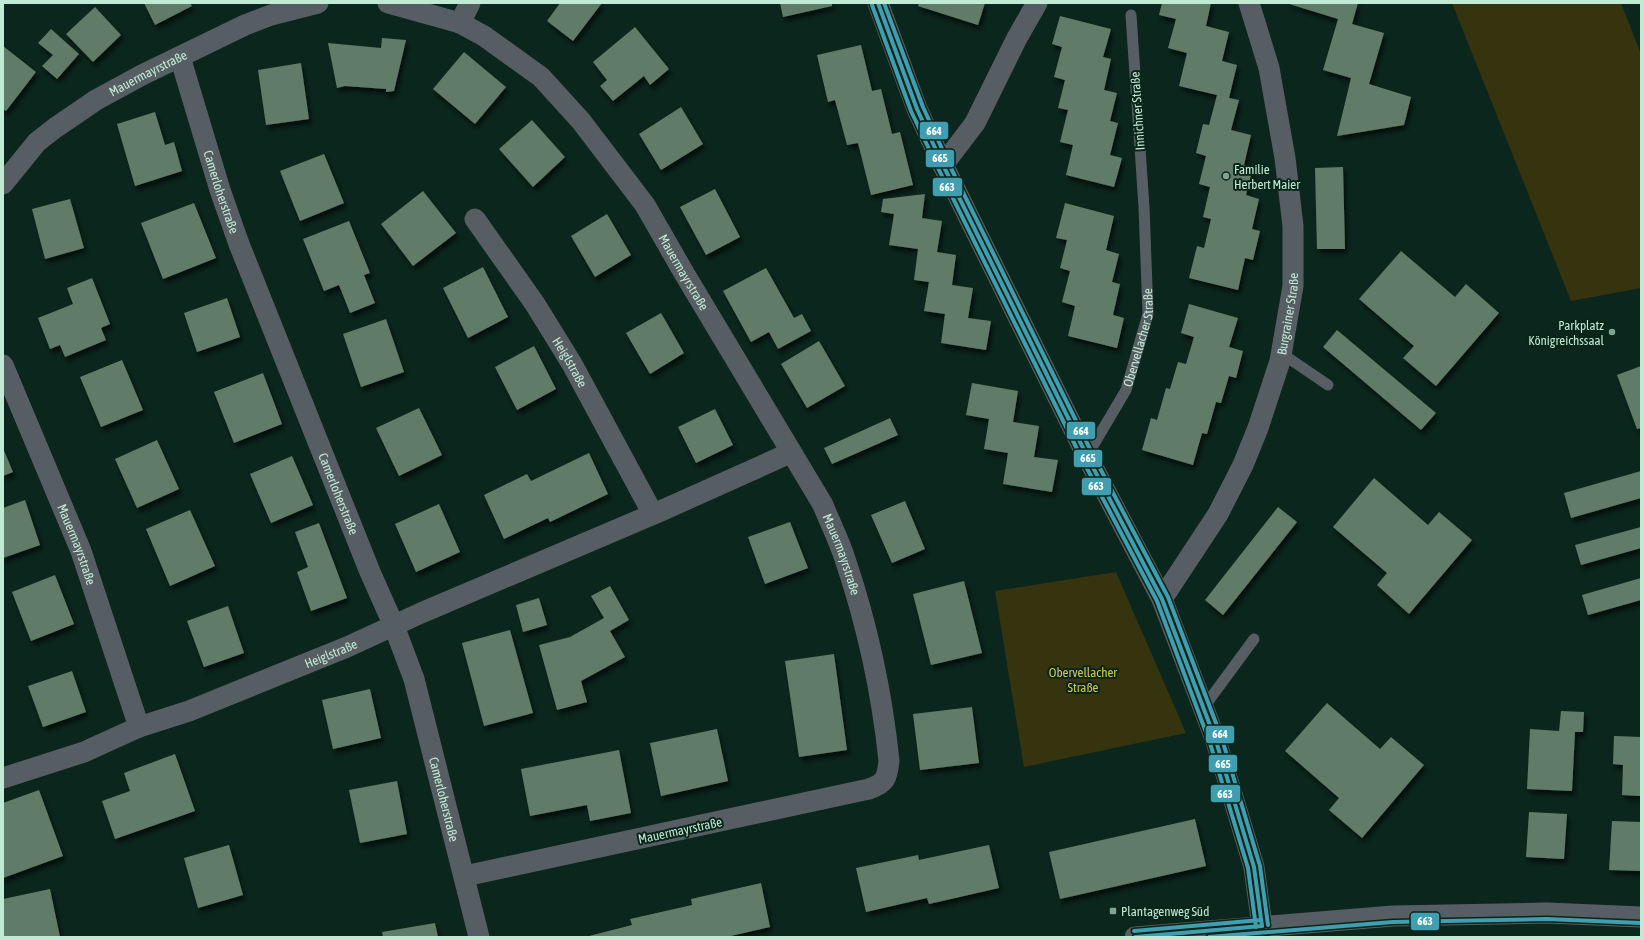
<svg xmlns="http://www.w3.org/2000/svg" width="1644" height="940" viewBox="0 0 1644 940" font-family="'Asap Condensed',sans-serif">
  <defs>
    <filter id="shadow"><feDropShadow dx="2.5" dy="4.5" stdDeviation="2" flood-color="#0009"/></filter>
  </defs>
  <rect width="100%" height="100%" fill="#0b261c"/>
  <g fill="#35340e">
    <path d="M1452,3H1621L1641,54V288L1571,301Z"/>
    <path d="M1116,572L1186,733L1024,767L995,591Z"/>
  </g>
  <g fill="#607c67" filter="url(#shadow)">
    <path d="M144,3H190L192,6L155,25Z"/>
    <path d="M560,3H602L573,41L547,21Z"/>
    <path d="M780,3H832V6L783,17Z"/>
    <path d="M919,3H985L978,25L918,6Z"/>
    <path d="M1162,3H1211L1206,26L1229,32L1222,61L1237,65L1229,98L1239,100L1231,130L1251,135L1244,165L1253,167L1246,195L1259,199L1252,229L1260,231L1253,260L1245,258L1238,290L1189,278L1197,246L1204,248L1211,219L1203,217L1210,187L1199,184L1206,156L1196,153L1203,124L1209,125L1217,95L1179,86L1187,53L1168,48L1176,19L1159,15Z"/>
    <path d="M1286,3H1358L1352,24L1384,33L1369,84L1411,97L1404,125L1337,136L1351,78L1323,70L1338,19Z"/>
    <path d="M95,7L121,35L93,62L66,34Z"/>
    <path d="M1060,16L1111,29L1103,57L1111,59L1104,90L1117,93L1110,121L1118,123L1110,155L1122,158L1114,187L1066,175L1073,145L1060,142L1068,110L1058,108L1065,80L1054,77L1062,47L1052,44Z"/>
    <path d="M635,27L669,69L650,85L644,76L613,101L600,86L607,80L593,62Z"/>
    <path d="M51,29L79,54L57,79L42,66L53,55L38,43Z"/>
    <path d="M382,38L406,40L394,91L386,92V89L345,86L337,88L328,43L381,48Z"/>
    <path d="M861,45L872,91L881,89L892,134L900,132L913,185L871,195L858,143L847,145L835,100L828,102L817,55Z"/>
    <path d="M3,46L36,72L6,111L3,109Z"/>
    <path d="M464,52L506,87L475,124L433,89Z"/>
    <path d="M301,63L309,119L266,125L258,70Z"/>
    <path d="M681,107L703,144L661,170L639,134Z"/>
    <path d="M155,112L165,145L174,142L182,171L135,186L117,124Z"/>
    <path d="M532,120L565,157L533,187L499,149Z"/>
    <path d="M324,154L344,203L300,221L280,171Z"/>
    <path d="M1343,167L1345,249H1317L1315,168Z"/>
    <path d="M715,189L740,237L706,255L680,207Z"/>
    <path d="M423,191L456,233L413,266L381,224Z"/>
    <path d="M925,194L922,218L942,221L937,252L956,255L952,285L973,288L968,318L991,321L986,350L941,343L945,314L924,311L929,282L914,280L918,249L889,245L894,214L881,212L883,199Z"/>
    <path d="M70,199L84,248L45,259L32,209Z"/>
    <path d="M194,203L216,258L163,279L141,223Z"/>
    <path d="M1065,203L1114,216L1106,250L1119,254L1112,282L1120,284L1113,315L1124,318L1117,348L1068,336L1075,306L1062,302L1070,271L1060,268L1067,240L1056,238Z"/>
    <path d="M607,214L631,255L595,277L571,236Z"/>
    <path d="M349,221L370,273L364,275L375,303L350,313L339,285L324,291L303,239Z"/>
    <path d="M1401,251L1455,297L1466,284L1499,313L1436,386L1403,358L1414,346L1359,299Z"/>
    <path d="M483,267L508,317L468,338L443,288Z"/>
    <path d="M766,268L794,318L802,314L811,331L778,349L769,332L751,342L723,291Z"/>
    <path d="M92,278L110,324L101,328L106,340L65,357L60,345L50,349L38,318L73,304L67,288Z"/>
    <path d="M227,298L240,337L197,352L184,313Z"/>
    <path d="M1189,304L1238,318L1229,347L1243,351L1236,378L1229,376L1221,403L1216,402L1207,434L1202,433L1193,465L1142,450L1151,418L1157,420L1166,388L1170,389L1178,362L1186,364L1194,337L1181,333Z"/>
    <path d="M661,313L684,353L650,374L626,333Z"/>
    <path d="M386,319L404,372L361,387L343,334Z"/>
    <path d="M1337,330L1436,413L1421,430L1323,347Z"/>
    <path d="M819,341L845,386L807,408L781,364Z"/>
    <path d="M534,346L556,389L517,410L495,367Z"/>
    <path d="M122,360L143,410L101,427L80,377Z"/>
    <path d="M1641,366V428L1637,429L1617,375Z"/>
    <path d="M263,373L282,424L234,443L214,392Z"/>
    <path d="M972,383L1018,391L1013,422L1039,426L1034,457L1058,460L1052,492L1003,484L1008,453L984,449L989,419L966,415Z"/>
    <path d="M419,408L442,455L399,476L376,428Z"/>
    <path d="M715,409L733,445L696,463L678,427Z"/>
    <path d="M890,418L898,435L832,464L824,448Z"/>
    <path d="M157,440L179,489L137,508L115,459Z"/>
    <path d="M3,448L13,472L3,476Z"/>
    <path d="M589,453L608,494L550,522L548,518L504,539L484,495L527,474L531,481Z"/>
    <path d="M292,456L313,505L271,523L250,474Z"/>
    <path d="M1641,471V498L1571,518L1564,493Z"/>
    <path d="M1374,478L1428,525L1439,512L1472,540L1409,614L1377,585L1387,573L1333,527Z"/>
    <path d="M25,500L40,545L3,558V508Z"/>
    <path d="M905,501L925,549L892,563L871,515Z"/>
    <path d="M439,504L460,552L416,572L395,524Z"/>
    <path d="M1278,507L1297,522L1223,615L1205,600Z"/>
    <path d="M190,510L215,566L170,586L146,529Z"/>
    <path d="M790,522L808,568L765,584L748,537Z"/>
    <path d="M319,523L347,598L311,611L297,572L308,567L295,532Z"/>
    <path d="M1641,527V548L1581,565L1575,545Z"/>
    <path d="M55,575L74,624L31,641L12,592Z"/>
    <path d="M1641,578V600L1588,615L1582,595Z"/>
    <path d="M964,581L982,653L931,665L913,594Z"/>
    <path d="M610,586L629,620L610,631L625,657L581,681L587,702L557,710L539,645L570,637L604,618L591,596Z"/>
    <path d="M539,598L547,625L523,632L516,605Z"/>
    <path d="M228,606L244,653L204,667L187,621Z"/>
    <path d="M510,630L533,713L484,726L462,643Z"/>
    <path d="M834,654L847,750L799,757L785,661Z"/>
    <path d="M72,671L86,712L43,727L28,686Z"/>
    <path d="M370,689L381,738L333,749L322,700Z"/>
    <path d="M1327,703L1380,749L1391,737L1424,765L1362,838L1329,810L1339,798L1285,751Z"/>
    <path d="M972,707L979,763L920,770L913,714Z"/>
    <path d="M1561,711L1584,712L1583,732H1575L1572,791L1527,789L1530,729L1559,731Z"/>
    <path d="M717,729L728,781L661,796L650,743Z"/>
    <path d="M1614,736L1641,737V796L1622,795L1623,765L1613,764Z"/>
    <path d="M619,750L631,813L590,821L587,805L530,816L521,769Z"/>
    <path d="M175,754L195,811L115,839L102,801L130,791L124,773Z"/>
    <path d="M397,781L407,834L360,843L349,790Z"/>
    <path d="M39,790L63,856L3,878V803Z"/>
    <path d="M1529,812L1567,814L1564,859L1526,857Z"/>
    <path d="M1195,819L1206,866L1060,899L1049,852Z"/>
    <path d="M1612,821L1641,822V871L1609,870Z"/>
    <path d="M229,845L243,895L198,908L184,858Z"/>
    <path d="M989,845L999,888L929,904L927,898L866,912L856,868L918,855L919,860Z"/>
    <path d="M761,883L770,927L726,937H585L632,925L630,919L692,905L691,899Z"/>
    <path d="M50,889L60,937H3V899Z"/>
    <path d="M435,923L438,937H383L382,932Z"/>
  </g>
  <g fill="none" stroke-linecap="round" stroke-linejoin="round">
    <g stroke="#575e63" stroke-width="11">
      <path d="M1281,353L1328,385"/>
      <path id="s1" d="M1087,456L1126,390L1148,314L1144,207L1131,15"/>
      <path d="M1204,707L1254,639"/>
    </g>
    <g stroke="#575e63" stroke-width="21">
      <path id="s2" d="M388,3L460,23L484,36L541,77L581,121L645,205L684,273L823,505C830,523 839,540 845,559C867,624 882,693 889,761C887,778 886,783 869,789L465,876"/>
      <path d="M878,3L917,109L943,165L1087,456L1162,599L1216,741L1254,867L1262,926"/>
      <path d="M460,23L470,3"/>
      <path id="s3" d="M180,57L220,190L239,244L370,572L394,626L414,679L479,937"/>
      <path d="M943,165L975,123L1017,38L1037,3"/>
      <path id="s4" d="M3,184L37,142L55,128L96,100L142,75L245,25L271,15L318,3"/>
      <path id="s5" d="M475,219L535,304L572,364L653,514"/>
      <path id="s6" d="M3,365L81,551L139,727"/>
      <path id="s7" d="M1162,599L1218,514L1243,465L1258,428L1280,361L1293,286V226L1285,158L1269,68L1249,3"/>
      <path id="s8" d="M3,778L84,752L139,727L189,711L347,647L421,613L663,510L790,453"/>
      <path d="M1135,937L1393,916L1547,913L1641,917"/>
    </g>
    <g stroke="#092519" stroke-width="7">
      <g id="bus-1">
        <path d="M878,3L917,109L943,165L1087,456L1162,599L1216,741L1254,867L1262,926"/>
        <path d="M1135,937L1262,926"/>
      </g>
    </g>
    <g stroke="#092519" stroke-width="7">
      <g id="bus-2">
        <path d="M872,5L911,111L938,168L1082,459L1157,601L1210,743L1248,868L1256,927"/>
        <path d="M1209,937L1393,922L1547,919L1641,923"/>
      </g>
    </g>
    <g stroke="#092519" stroke-width="7">
      <g id="bus-3">
        <path d="M884,3L923,107L948,162L1092,453L1168,597L1222,739L1260,866L1268,925"/>
        <path d="M1134,931L1261,920"/>
      </g>
    </g>
    <use href="#bus-1" stroke="#409eb0" stroke-width="4"/>
    <use href="#bus-2" stroke="#409eb0" stroke-width="4"/>
    <use href="#bus-3" stroke="#409eb0" stroke-width="4"/>
  </g>
  <g fill="#81a594" stroke="#092519" stroke-width="1.5">
    <circle cx="1226" cy="176" r="4"/>
    <circle cx="1612" cy="332" r="4"/>
    <rect x="1109" y="907" width="8" height="8" rx="2"/>
  </g>
  <g text-anchor="middle" stroke-width="4" stroke-linejoin="round" paint-order="stroke">
    <g font-size="13" fill="#c1ead5" stroke="#092519">
      <text dy="5" stroke="none"><textPath href="#s4" startOffset="185">Mauermayrstraße</textPath></text>
      <text transform="translate(1137 111) rotate(-94)" y="5">Innichner Straße</text>
      <text dy="5" stroke="none"><textPath href="#s3" startOffset="141">Camerloherstraße</textPath></text>
      <text dy="5" stroke="none"><textPath href="#s2" startOffset="415">Mauermayrstraße</textPath></text>
      <text dy="5" stroke="none"><textPath href="#s7" startOffset="315">Burgrainer Straße</textPath></text>
      <text dy="5" stroke="none"><textPath href="#s1" startOffset="131">Obervellacher Straße</textPath></text>
      <text dy="5" stroke="none"><textPath href="#s5" startOffset="172">Heiglstraße</textPath></text>
      <text dy="5" stroke="none"><textPath href="#s3" startOffset="465">Camerloherstraße</textPath></text>
      <text dy="5" stroke="none"><textPath href="#s6" startOffset="194">Mauermayrstraße</textPath></text>
      <text dy="5" stroke="none"><textPath href="#s2" startOffset="739">Mauermayrstraße</textPath></text>
      <text dy="5" stroke="none"><textPath href="#s8" startOffset="351">Heiglstraße</textPath></text>
      <text dy="5" stroke="none"><textPath href="#s3" startOffset="789">Camerloherstraße</textPath></text>
      <text transform="translate(680 830) rotate(-12)" y="5">Mauermayrstraße</text>
    </g>
    <g font-size="13" fill="#c1ead5" stroke="#092519" text-anchor="start">
      <text x="1234" y="174">Familie<tspan x="1234" dy="15">Herbert Maier</tspan></text>
      <text x="1604" y="330" text-anchor="end">Parkplatz<tspan x="1604" dy="15">Königreichssaal</tspan></text>
      <text x="1121" y="916">Plantagenweg Süd</text>
    </g>
    <g font-size="13" fill="#d6c84b" stroke="#092519">
      <text x="1083" y="677">Obervellacher<tspan x="1083" dy="15">Straße</tspan></text>
    </g>
  </g>
  <g stroke="#092519" stroke-width="1.5">
    <rect x="919" y="121" width="30" height="19" rx="4" fill="#409eb0"/>
    <rect x="925" y="149" width="30" height="19" rx="4" fill="#409eb0"/>
    <rect x="932" y="177" width="31" height="20" rx="4" fill="#409eb0"/>
    <rect x="1066" y="421" width="30" height="19" rx="4" fill="#409eb0"/>
    <rect x="1073" y="449" width="30" height="19" rx="4" fill="#409eb0"/>
    <rect x="1081" y="477" width="31" height="19" rx="4" fill="#409eb0"/>
    <rect x="1205" y="725" width="30" height="19" rx="4" fill="#409eb0"/>
    <rect x="1208" y="754" width="30" height="19" rx="4" fill="#409eb0"/>
    <rect x="1210" y="784" width="31" height="19" rx="4" fill="#409eb0"/>
    <rect x="1410" y="912" width="30" height="19" rx="4" fill="#409eb0"/>
  </g>
  <g font-size="11" text-anchor="middle" font-weight="bold" fill="#fff">
    <text x="934" y="135">664</text>
    <text x="940" y="162">665</text>
    <text x="947" y="191">663</text>
    <text x="1081" y="435">664</text>
    <text x="1088" y="462">665</text>
    <text x="1096" y="490">663</text>
    <text x="1220" y="738">664</text>
    <text x="1223" y="768">665</text>
    <text x="1225" y="798">663</text>
    <text x="1425" y="925">663</text>
  </g>
  <rect width="1644" height="940" fill="none" stroke="#c1ead5" stroke-width="8"/>
</svg>
